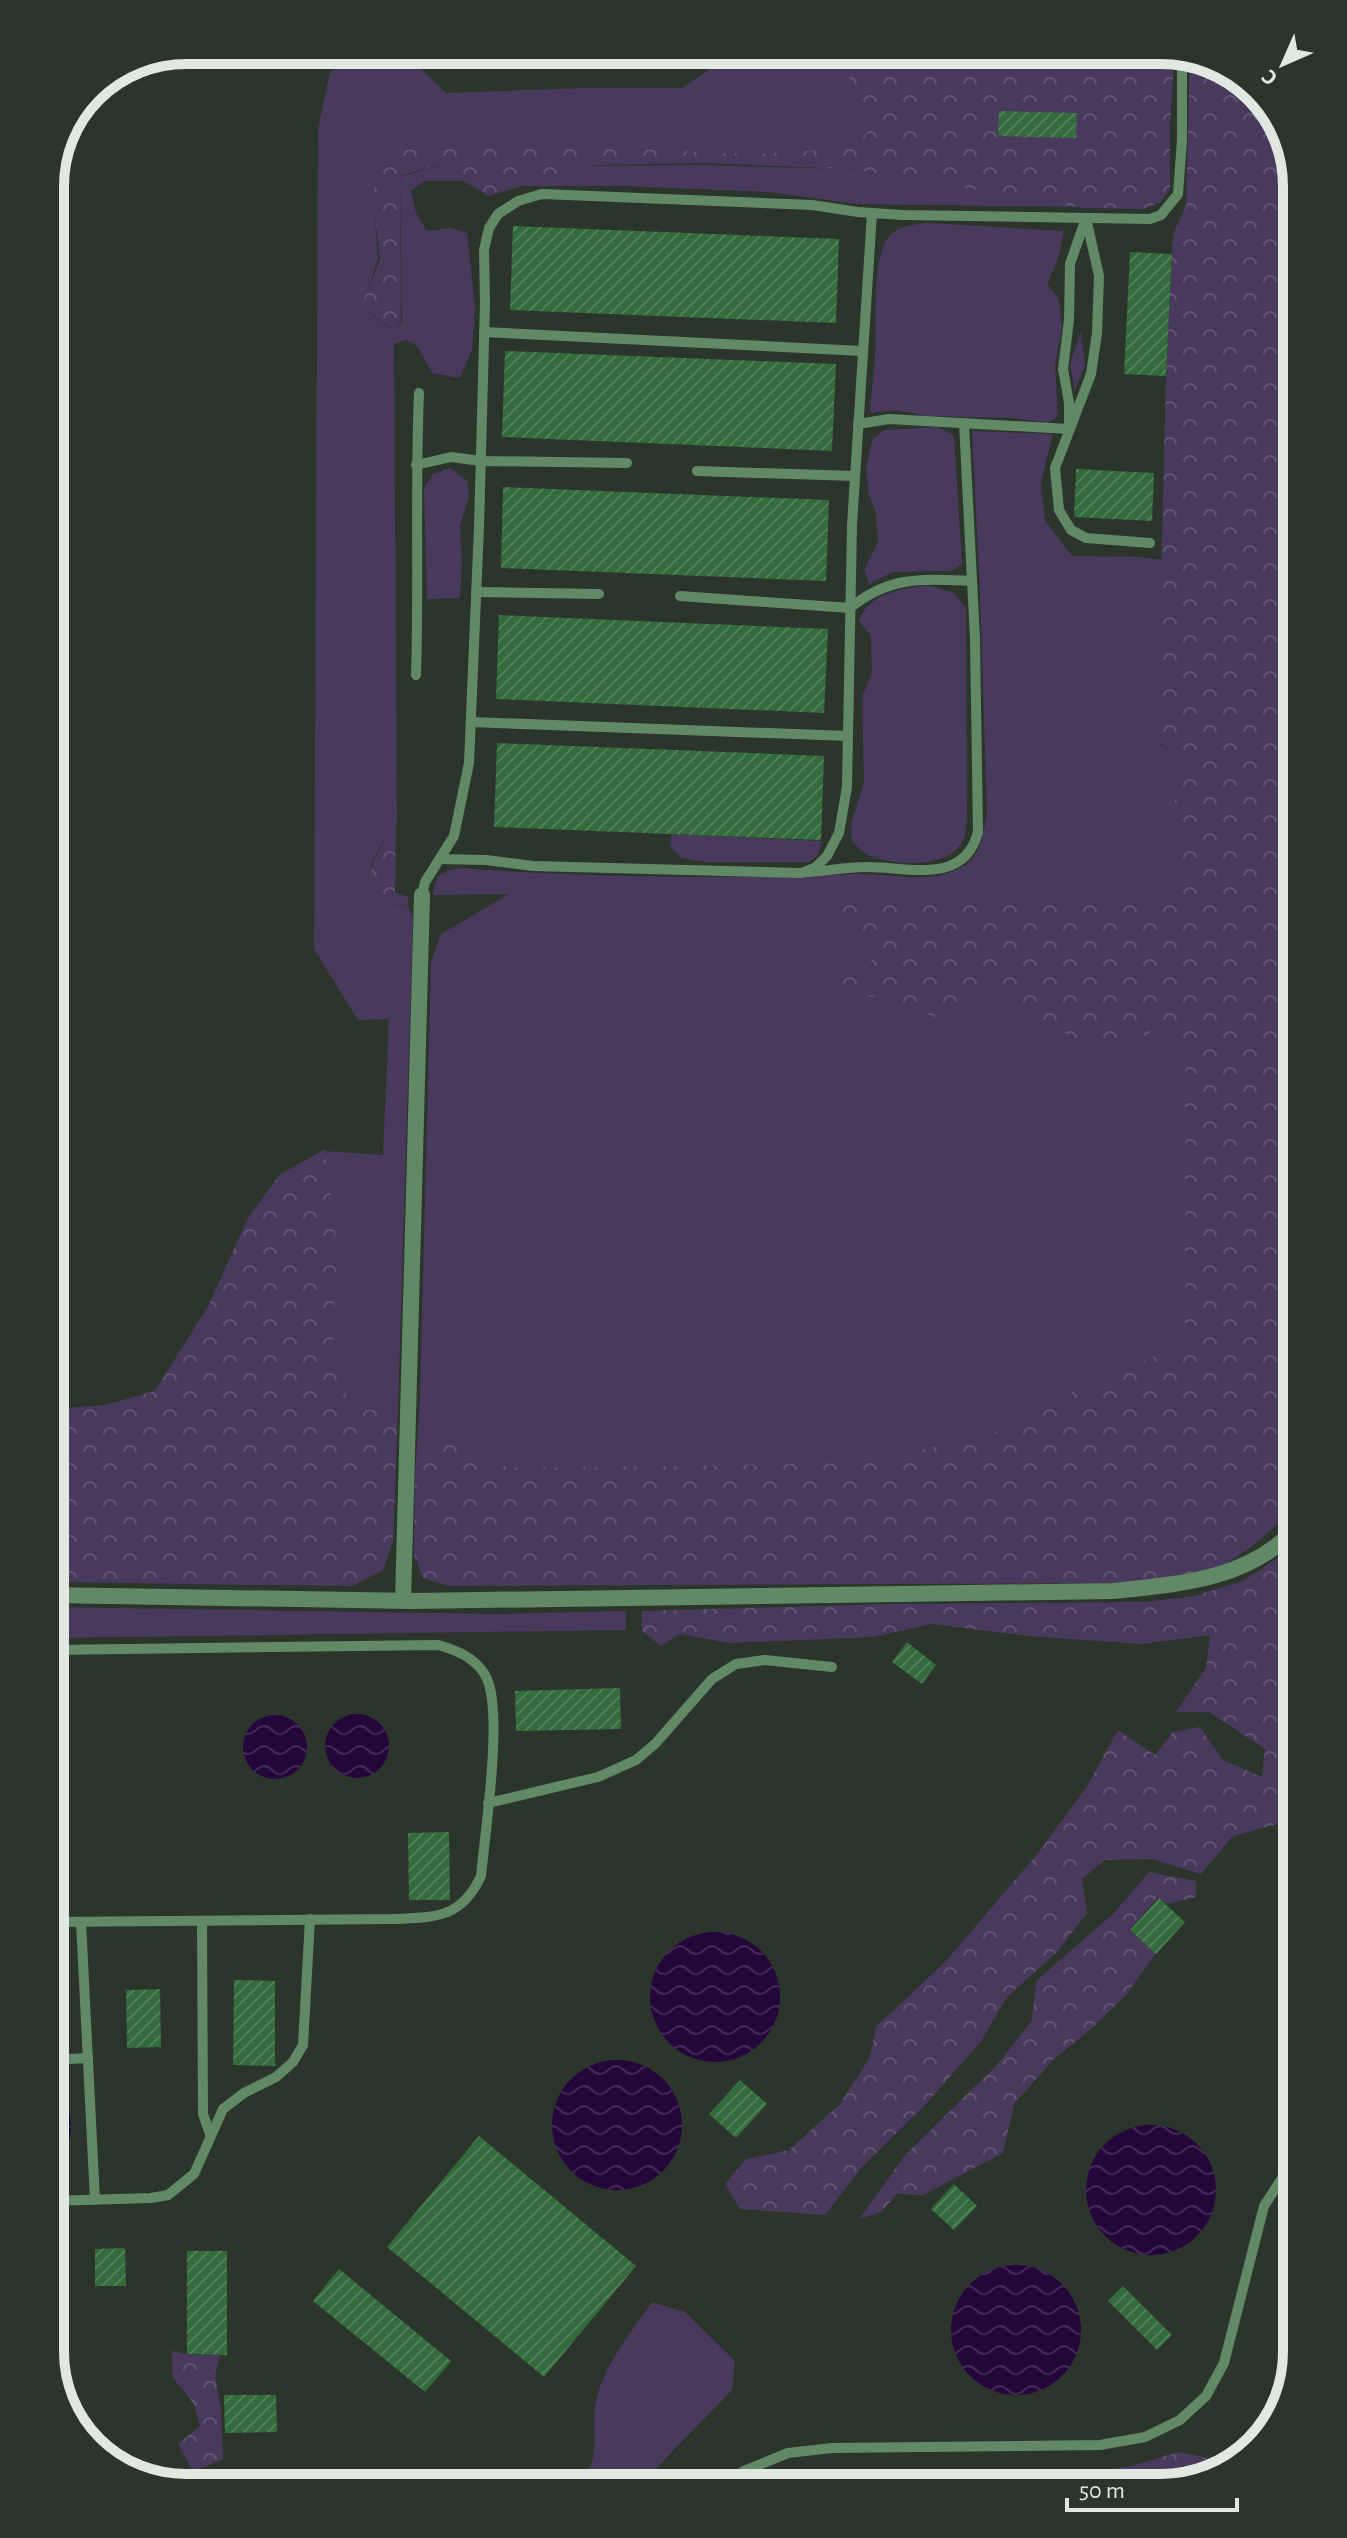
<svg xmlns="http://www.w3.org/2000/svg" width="1347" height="2538" viewBox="0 0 1347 2538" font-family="'Alegreya Sans',sans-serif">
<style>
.green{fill:#49395c}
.forest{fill:url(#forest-crowns)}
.water{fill:url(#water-waves)}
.building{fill:url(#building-hatch)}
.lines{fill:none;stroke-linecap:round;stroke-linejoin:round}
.lane{stroke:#618965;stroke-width:10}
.street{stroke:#618965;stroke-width:16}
.rim{fill:none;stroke:#e1e8e2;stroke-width:10}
</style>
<defs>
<pattern id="forest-crowns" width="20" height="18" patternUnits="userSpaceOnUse" patternTransform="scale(2)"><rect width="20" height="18" fill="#49395c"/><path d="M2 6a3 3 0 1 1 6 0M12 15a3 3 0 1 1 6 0" fill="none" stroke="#635673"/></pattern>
<pattern id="water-waves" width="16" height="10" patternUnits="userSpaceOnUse" patternTransform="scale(2)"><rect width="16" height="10" fill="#24063b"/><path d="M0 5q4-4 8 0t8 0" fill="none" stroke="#442a57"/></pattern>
<pattern id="building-hatch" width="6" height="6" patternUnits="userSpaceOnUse" patternTransform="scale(2)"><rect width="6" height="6" fill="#336b3c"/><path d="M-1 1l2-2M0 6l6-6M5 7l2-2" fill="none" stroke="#508058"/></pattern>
</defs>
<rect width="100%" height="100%" fill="#2b352c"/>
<g class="green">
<polygon points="852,53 877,124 852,150 758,154 524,145 403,150 390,158 373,193 378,259 362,308 393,330 402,324 400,177 440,165 466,181 425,181 411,191 416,213 427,231 450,228 467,233 475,308 472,350 460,378 432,373 417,346 406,340 394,344 397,819 373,859 364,898 409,907 413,918 398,1410 355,1411 330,1368 323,1151 383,1155 389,1019 358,1020 314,949 318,129 330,72 353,58 410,58 446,93 586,88 682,88 732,54"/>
<polygon points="703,165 848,169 1084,207 857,204 768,192 624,186 517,186 592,166"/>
<path d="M927,223L1064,231L1058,259L1047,284L1059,299L1062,327L1055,365L1058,416L1048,423L1012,418L927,416L895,410L870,413C871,394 874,375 875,357C877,329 871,260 888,238C898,225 912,225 927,223Z"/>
<polygon points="1081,331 1085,365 1075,390 1070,364"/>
<polygon points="938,427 954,436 962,564 952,571 893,572 869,584 864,570 878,542 876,513 869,495 866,469 872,440 884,430"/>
<path d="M972,431L1053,434L1041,482L1045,521L1072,556L1140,557L1162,560L1159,744L1196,763L1175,801L1188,830L1180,884L1152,903L931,904L795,897L1166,1024L1193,1045L1189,1348L1020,1430L867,1468L415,1473L420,1399L431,962L441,934L509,894L433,895C435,876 440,872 459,868C590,878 723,879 854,874C889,873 923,884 956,870C981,860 982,838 987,815L980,590Z"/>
<polygon points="450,468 467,481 469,496 460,526 462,562 460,598 427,599 424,488 433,474"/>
<path d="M927,585L954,593L966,608L967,817C966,825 966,836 962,842C948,869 897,865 873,857C864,854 859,848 852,842L851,824L864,783L862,697L872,672L871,636L859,621C868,593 901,589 927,585Z"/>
<polygon points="671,834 822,841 818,855 808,862 707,862 681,858 670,846"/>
<polygon points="50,1607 499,1614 626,1611 626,1630 50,1638"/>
<path d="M652,2302L685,2312L735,2361L732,2390L637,2488H596L589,2469C599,2450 592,2428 595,2407C601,2368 630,2334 652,2302Z"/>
</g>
<g class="forest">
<polygon points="1162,50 1174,63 1170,125 1170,189 1160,203 1143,209 1085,208 850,169 704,163 596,165 488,196 438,165 400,176 401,323 394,330 361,307 380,260 372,192 391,157 402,150 526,145 759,154 851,148 875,125 856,96 841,53 984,52 1010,60 1038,52 1056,51 1083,60 1106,51"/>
<path d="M1190,57L1237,73L1286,133L1297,186V1504C1279,1525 1238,1560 1213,1571C1185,1584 1133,1581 1101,1583L448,1586L423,1578L414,1555L415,1473L422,1451L448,1439L482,1443L485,1465L527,1468L868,1463L1017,1427L1084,1385L1185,1344V1051L1154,1029L1120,1055L1029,1019L992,992L962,1002L954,1023L875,997L839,992L844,973L865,976L877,945L816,906L792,897L1152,899L1176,880L1185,825L1174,800L1194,763L1157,742L1166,376L1173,235L1186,205Z"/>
<polygon points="396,819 395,893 408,897 408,906 363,899 374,860"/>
<polygon points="325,1149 337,1246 332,1370 357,1410 398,1410 393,1541 383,1570 352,1586 50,1582 50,1409 105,1405 155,1391 208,1306 247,1220 279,1175"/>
<polygon points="1297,1545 1297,1840 1277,1824 1233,1836 1201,1874 1152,1859 1105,1860 1082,1879 1087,1913 1058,1951 1007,1997 982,2040 926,2104 861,2168 825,2215 740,2209 725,2184 746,2159 789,2150 840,2104 870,2057 876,2027 945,1962 1038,1853 1086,1788 1118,1730 1155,1755 1173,1732 1200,1727 1223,1760 1262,1777 1265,1749 1209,1712 1176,1712 1206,1668 1210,1635 1141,1644 1029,1636 931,1624 873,1637 729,1643 680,1634 661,1646 642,1631 642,1611 891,1604 1146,1602 1194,1596 1243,1581"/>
<polygon points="1149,1872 1196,1881 1196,1897 1167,1904 1158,1897 1129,1930 1156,1953 1126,1995 1091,2029 1053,2060 1014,2104 1003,2153 923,2195 897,2194 881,2212 859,2219 906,2154 997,2065 1032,2020 1036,1981 1113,1914"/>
<polygon points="172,2351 189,2355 220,2355 215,2376 221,2408 223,2459 193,2472 178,2444 200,2426 194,2404 173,2378"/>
<polygon points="1179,2452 1231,2463 1214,2477 1161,2488 976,2488 996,2472 1081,2473 1131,2466"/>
</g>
<g class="water">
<circle cx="357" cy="1746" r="32"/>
<circle cx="275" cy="1747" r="32"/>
<circle cx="715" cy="1997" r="65"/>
<path d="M50,1953C71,1975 77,2010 50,2030Z"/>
<circle cx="617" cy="2125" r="65"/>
<path d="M50,2085C77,2107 79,2145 50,2167Z"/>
<circle cx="1151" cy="2190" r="65"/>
<circle cx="1016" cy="2330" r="65"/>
</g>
<g class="building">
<polygon points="999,111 1077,113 1076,138 998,136"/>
<polygon points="513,226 839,239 836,323 510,310"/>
<polygon points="1130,252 1172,254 1166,376 1124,374"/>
<polygon points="505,351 836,364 832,451 502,437"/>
<polygon points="1076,469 1154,473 1152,521 1074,517"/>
<polygon points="503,487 829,500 826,581 501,568"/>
<polygon points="499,615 828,629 824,713 496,699"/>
<polygon points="497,743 824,756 821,840 494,827"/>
<polygon points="907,1642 936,1665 922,1684 892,1662"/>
<polygon points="620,1688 621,1729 516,1731 515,1691"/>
<polygon points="449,1832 450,1900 409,1900 408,1833"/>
<polygon points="1159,1898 1185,1922 1156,1954 1130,1930"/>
<polygon points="234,1980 275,1981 275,2066 233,2065"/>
<polygon points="160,1989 161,2047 127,2048 126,1990"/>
<polygon points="740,2080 767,2104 736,2138 709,2114"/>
<polygon points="479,2136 636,2266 544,2377 387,2247"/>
<polygon points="954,2184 977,2206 954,2230 931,2209"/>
<polygon points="125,2248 126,2286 95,2286 95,2249"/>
<polygon points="187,2251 227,2251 227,2355 187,2354"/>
<polygon points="339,2269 451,2361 425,2392 313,2301"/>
<polygon points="1123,2286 1172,2335 1157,2350 1108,2301"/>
<polygon points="224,2395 276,2395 277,2432 225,2433"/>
</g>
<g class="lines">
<g class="lane">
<polyline points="484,332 862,351"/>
<polyline points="858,424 889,419 1069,429 1069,403 1063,369 1069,320 1070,264 1086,218 1099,276 1097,333 1091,374 1055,468 1059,510 1071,530 1086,538 1150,543"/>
<polyline points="416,465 451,457 481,461 627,463"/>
<polyline points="697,471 854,476"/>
<polyline points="476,592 599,594"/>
<path d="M680,596L850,608C890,575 924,579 972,581"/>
<path d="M416,675C419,581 415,487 419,393"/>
<polyline points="471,722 848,736"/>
<polyline points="440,859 486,860 533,866 802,873 816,867 827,856 839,833 847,787 852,525 872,213"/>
<path d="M808,872C827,871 846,867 865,867C905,866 964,887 978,832L975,639L964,423"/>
<polyline points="422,895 425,882 454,836 469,763 479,527 485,304 484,250 489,228 498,214 518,201 542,194 812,205 858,212 902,215 1150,219 1161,215 1178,194 1182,140 1182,54"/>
<polyline points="488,1803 598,1777 636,1760 655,1744 712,1679 736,1664 765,1660 832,1667"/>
<polyline points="202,1921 203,2114 210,2134"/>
<path d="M50,1922L393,1919C435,1917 461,1919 481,1876C485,1833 503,1715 487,1679C479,1660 457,1650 438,1645L50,1650"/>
<polyline points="81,1922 95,2200"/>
<polyline points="50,2060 88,2058"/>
<polyline points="50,2201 151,2198 168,2195 194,2174 223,2109 244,2093 276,2077 293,2062 303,2045 310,1919"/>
<path d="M174,2487C223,2486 267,2472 315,2488"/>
<polyline points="352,2488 363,2476"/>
<polyline points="717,2488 744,2471 788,2453 832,2448 1100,2445 1145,2437 1180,2420 1206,2396 1224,2363 1264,2206 1286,2172 1297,2160"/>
</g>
<g class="street">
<path d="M50,1595L413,1601L1113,1591C1180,1584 1249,1580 1297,1527"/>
<polyline points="403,1601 422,895"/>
</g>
</g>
<path d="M0 0H1347V2538H0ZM186 64H1161A122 122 0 0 1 1283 186V2352A122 122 0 0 1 1161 2474H186A122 122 0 0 1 64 2352V186A122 122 0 0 1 186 64Z" fill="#2b352c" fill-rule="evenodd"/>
<path class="rim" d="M186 64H1161A122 122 0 0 1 1283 186V2352A122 122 0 0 1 1161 2474H186A122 122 0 0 1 64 2352V186A122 122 0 0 1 186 64Z"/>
<g transform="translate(1283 64) rotate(225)" stroke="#2b352c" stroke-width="6" paint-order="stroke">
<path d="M0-6L14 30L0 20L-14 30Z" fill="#e1e8e2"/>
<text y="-12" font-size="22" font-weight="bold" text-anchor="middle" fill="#e1e8e2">С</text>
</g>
<path d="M1067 2498v12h170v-12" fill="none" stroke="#e1e8e2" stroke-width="4"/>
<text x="1079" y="2498" font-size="24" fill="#e1e8e2" stroke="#2b352c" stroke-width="6" paint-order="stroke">50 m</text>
</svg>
